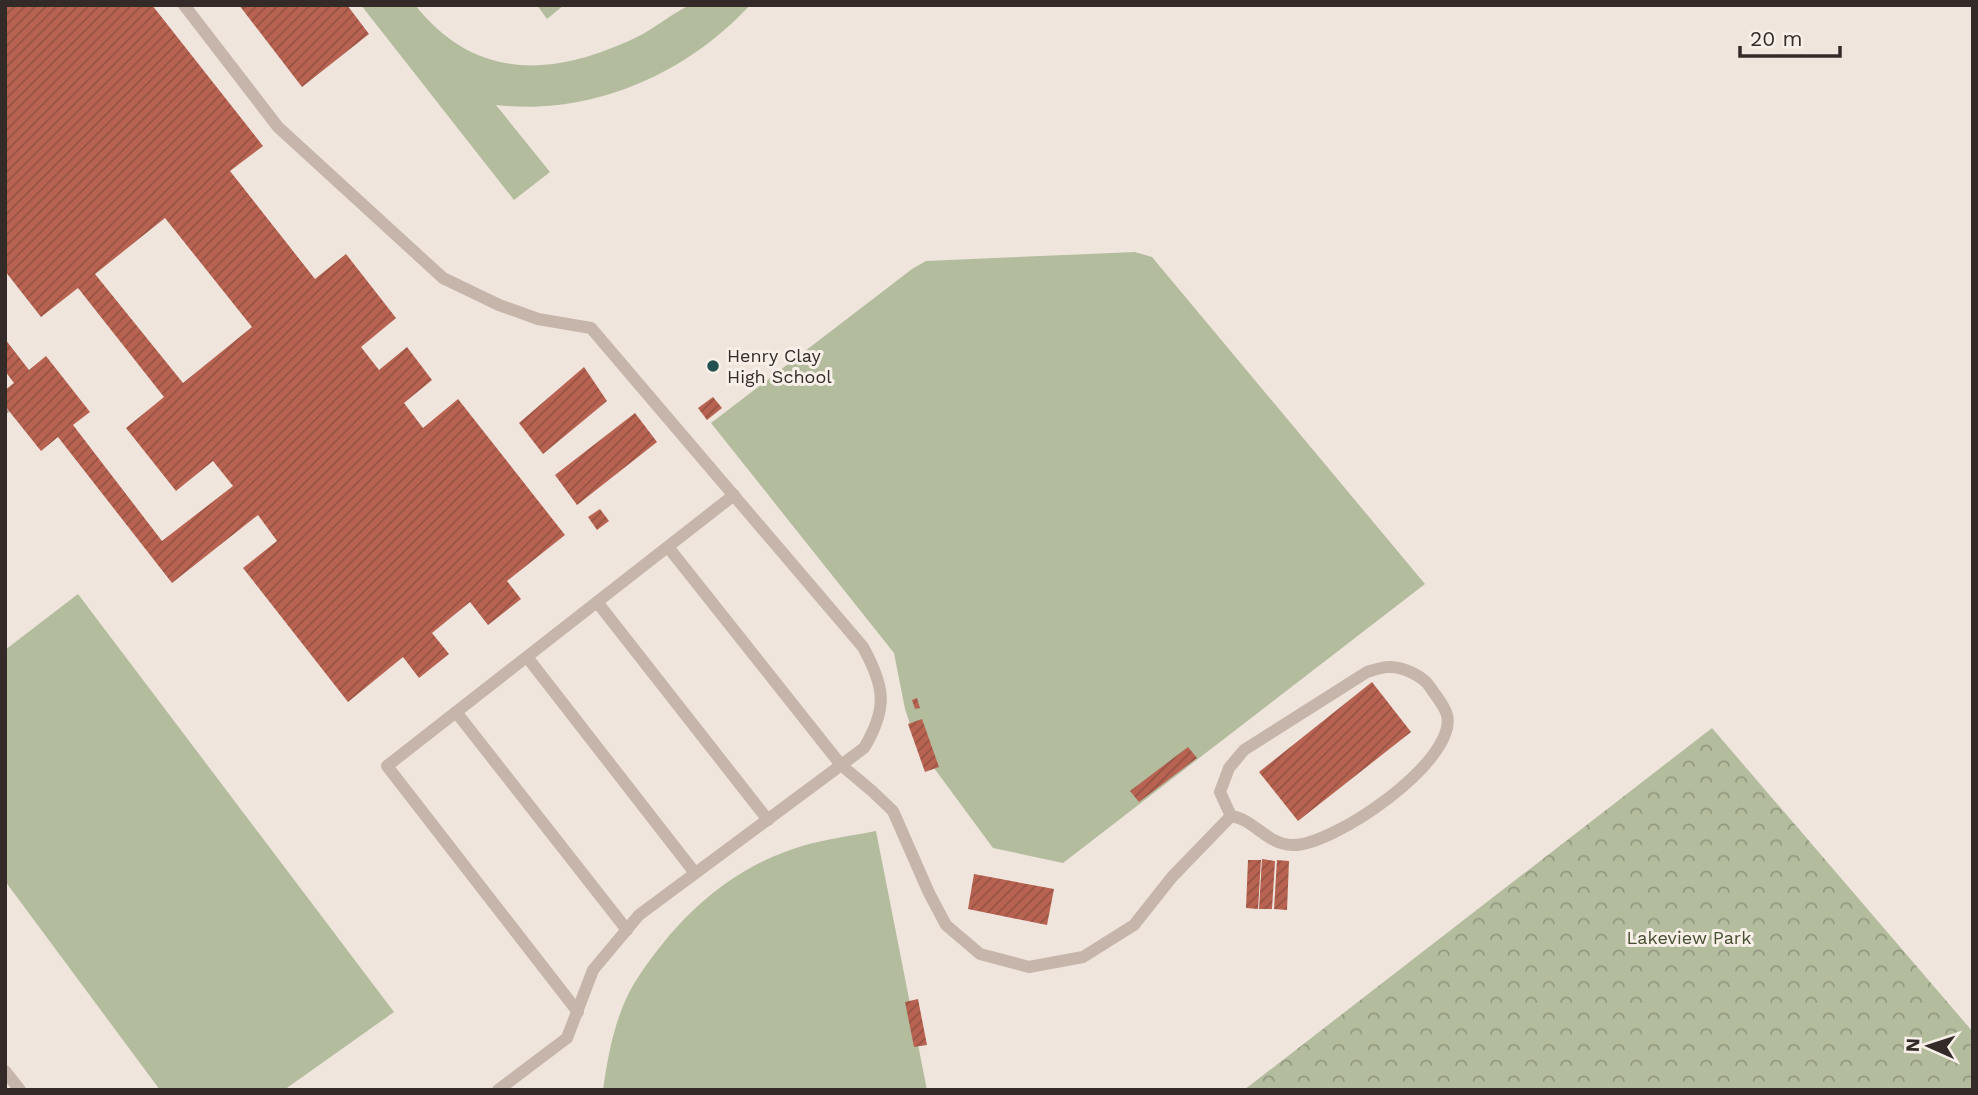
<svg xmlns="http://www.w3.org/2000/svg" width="1978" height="1095" viewBox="0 0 1978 1095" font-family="'Work Sans',sans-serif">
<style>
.forest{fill:url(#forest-crowns)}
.pitch{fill:#b4bc9e}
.building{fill:url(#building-hatch);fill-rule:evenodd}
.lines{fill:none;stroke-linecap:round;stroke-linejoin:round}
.path{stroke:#b19f94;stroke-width:4.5;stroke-dasharray:3.5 3.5;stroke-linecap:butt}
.lane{stroke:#c6b5aa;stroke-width:12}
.poi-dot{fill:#235151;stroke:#f7efe8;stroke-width:2.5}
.labels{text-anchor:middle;stroke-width:6;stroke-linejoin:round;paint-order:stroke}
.poi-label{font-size:18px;fill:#342b29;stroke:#f7efe8;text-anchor:start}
.park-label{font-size:18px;fill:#464f2f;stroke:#f7efe8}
</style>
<defs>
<pattern id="forest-crowns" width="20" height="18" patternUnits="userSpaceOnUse" patternTransform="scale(1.75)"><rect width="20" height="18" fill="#b4bc9e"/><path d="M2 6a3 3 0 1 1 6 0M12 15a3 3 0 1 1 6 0" fill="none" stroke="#939981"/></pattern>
<pattern id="building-hatch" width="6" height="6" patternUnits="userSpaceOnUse" patternTransform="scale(1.75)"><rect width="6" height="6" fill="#b86351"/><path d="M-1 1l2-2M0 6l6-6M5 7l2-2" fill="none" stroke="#965243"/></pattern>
</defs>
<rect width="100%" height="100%" fill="#efe5dd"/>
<polygon class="forest" points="1712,728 1973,1032 1973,1090 1244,1090"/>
<g class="pitch">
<path d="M361,5H415C478,84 558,76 641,35C653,29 682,7 691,5C710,2 731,5 750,5C686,75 590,116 496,105L550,172L514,200Z"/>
<polygon points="537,5 564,5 547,19"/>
<polygon points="1135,252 1152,257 1425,584 1063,863 993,848 917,745 905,709 894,653 711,423 912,269 926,261"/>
<polygon points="78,594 394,1012 284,1090 160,1090 5,881 5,650"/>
<path d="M876,831L927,1090H603C607,1062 612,1033 623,1006C631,985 646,965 660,947C697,900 743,864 802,846C826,839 851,836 876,831Z"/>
</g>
<g class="building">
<path d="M5,5H152L263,146L230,171L315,279L346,254L396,318L361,347L379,370L407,347L432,380L404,403L423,428L458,399L565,535L507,581L521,599L488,625L470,602L432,633L449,654L419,678L403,657L348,702L243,568L277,541L258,515L172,583L58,437L41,451L5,406V390L14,383L5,371V339L29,370L46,356L90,412L73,425L162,541L233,486L213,461L176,491L126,428L164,397L78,288L41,317L5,271ZM165,218L252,327L183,383L95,274Z"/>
<polygon points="239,5 347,5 369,34 302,87"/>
<polygon points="584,367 607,401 543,454 519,423"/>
<polygon points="713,397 722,408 707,420 698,408"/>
<polygon points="635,413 657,442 577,505 555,475"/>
<polygon points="600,509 609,521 597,530 588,517"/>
<polygon points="1372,682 1411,732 1298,821 1259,772"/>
<polygon points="917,698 920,708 915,709 912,700"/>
<polygon points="922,719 939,767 925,772 908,724"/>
<polygon points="1188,747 1197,758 1139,802 1130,791"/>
<polygon points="1262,859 1275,861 1272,909 1259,909"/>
<polygon points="1248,860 1261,860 1258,909 1246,908"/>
<polygon points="1277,860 1289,861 1287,910 1274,909"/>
<polygon points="974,874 1054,889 1047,925 968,909"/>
<polygon points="918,999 927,1045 914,1047 905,1002"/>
</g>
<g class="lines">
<polyline class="path" points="5,412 8,410"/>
<g class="lane">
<path d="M184,5L278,127L443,278L499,305L538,319L591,328L863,647C885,687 888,708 864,748L639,915L593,970L567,1038L498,1090"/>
<path d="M668,547L841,765L872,791L893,811L929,893L946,925L980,954L1029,967L1083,957L1134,925L1172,877L1231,816C1254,819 1266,844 1292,845C1332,847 1458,761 1447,715C1445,706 1435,695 1430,687C1423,676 1402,666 1388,667C1382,667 1374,670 1367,672L1244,750L1229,768L1220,792L1231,816"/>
<polyline points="597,602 768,820"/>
<polyline points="527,657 695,873"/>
<polyline points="456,712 627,930"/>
<polyline points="578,1012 387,766 734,495"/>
<polyline points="5,1071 20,1090"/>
</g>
</g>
<circle class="poi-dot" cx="713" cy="366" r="7"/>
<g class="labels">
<g class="poi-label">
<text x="727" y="362">Henry Clay<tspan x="727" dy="21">High School</tspan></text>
</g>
<g class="park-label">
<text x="1689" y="944">Lakeview Park</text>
</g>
</g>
<rect width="1978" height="1095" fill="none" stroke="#342b29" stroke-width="14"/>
<g transform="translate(1929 1046) rotate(273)" stroke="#f7efe8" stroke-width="5" paint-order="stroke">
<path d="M0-5L12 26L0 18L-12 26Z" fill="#342b29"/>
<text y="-10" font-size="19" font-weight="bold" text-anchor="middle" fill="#342b29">N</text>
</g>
<path d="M1740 46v10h100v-10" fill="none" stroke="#342b29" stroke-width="3.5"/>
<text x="1750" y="46" font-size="21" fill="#342b29" stroke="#f7efe8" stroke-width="5" paint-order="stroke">20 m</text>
</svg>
